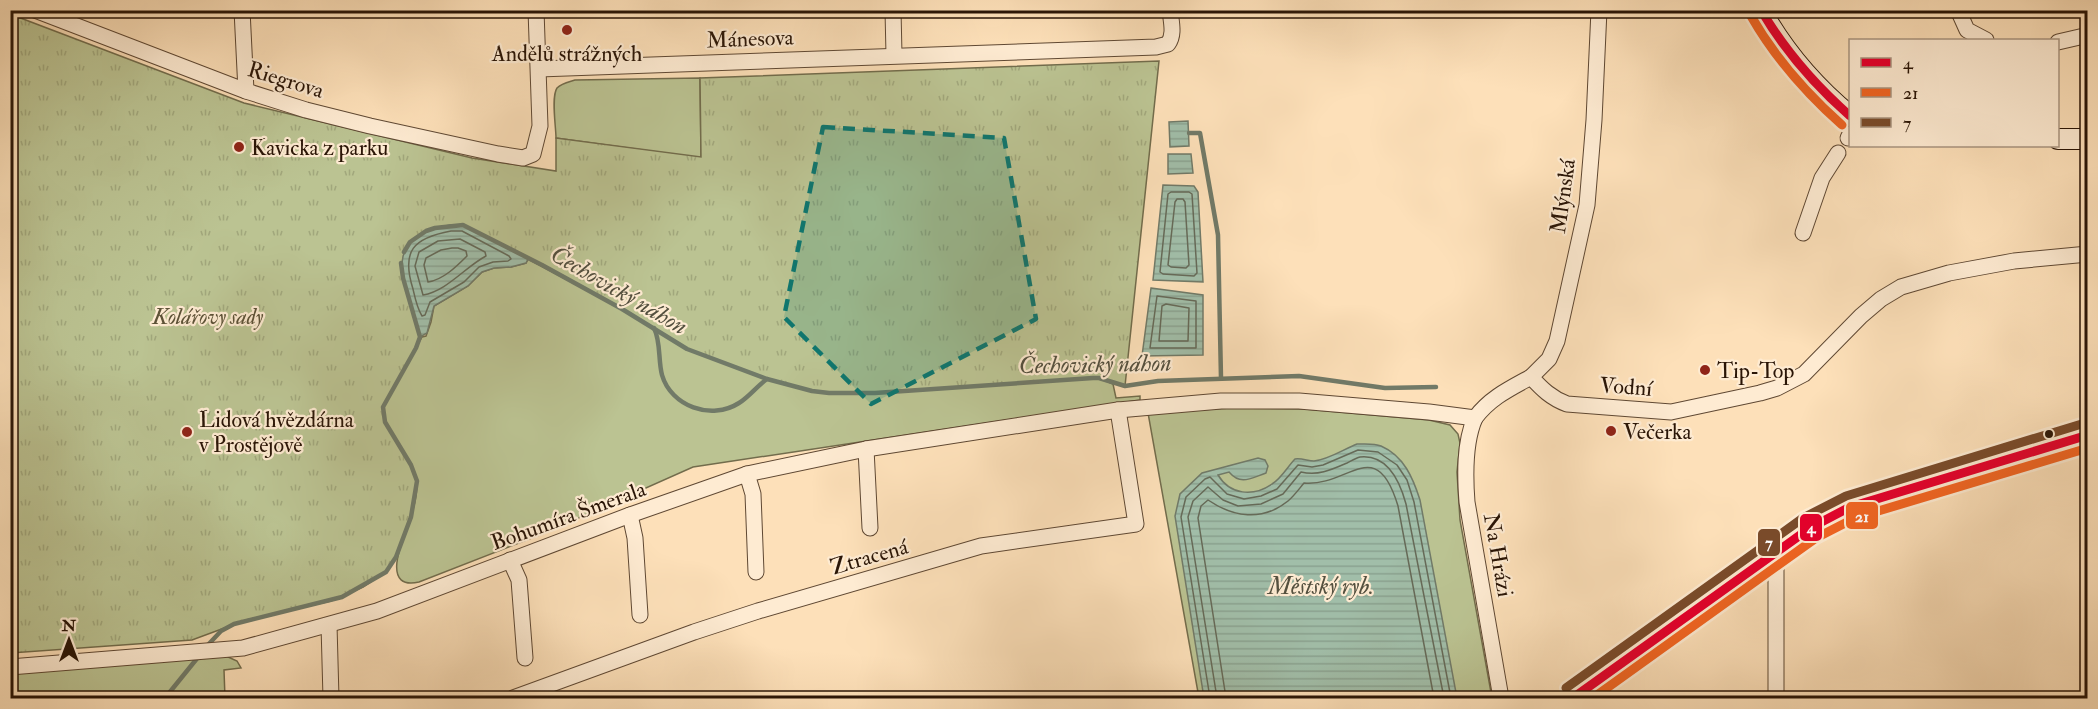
<svg xmlns="http://www.w3.org/2000/svg" width="2098" height="709" viewBox="0 0 2098 709" font-family="'IM FELL Double Pica',serif">
<style>
.green{fill:#bbc392;stroke:#726c4c;stroke-width:1.5}
.park{fill:url(#park-tufts);stroke:#726c4c;stroke-width:1.5}
.water{fill:url(#water-rules);stroke:#717a68;stroke-width:1.5}
.lines{fill:none;stroke-linecap:round;stroke-linejoin:round}
.shore{stroke:#666a58;stroke-width:1.5}
.stream{stroke:#717a68;stroke-width:4.5}
.minor-casing{stroke:#5f4833;stroke-width:17}
.tertiary-casing{stroke:#5f4833;stroke-width:20}
.secondary-casing{stroke:#2a1506;stroke-width:22}
.minor{stroke:#feebd2;stroke-width:15}
.tertiary{stroke:#feebd2;stroke-width:18}
.secondary{stroke:#feebd2;stroke-width:20}
.bus-1-casing{stroke:#feebd2;stroke-width:14}
.bus-2-casing{stroke:#feebd2;stroke-width:14}
.bus-3-casing{stroke:#feebd2;stroke-width:14}
.bus-1{stroke:#e4002b;stroke-width:9}
.bus-2{stroke:#f26522;stroke-width:9}
.bus-3{stroke:#7a4b2a;stroke-width:9}
.marked{fill:#0f766e;fill-opacity:0.2;stroke:#0f766e;stroke-width:4.5;stroke-dasharray:12 8;stroke-linejoin:round}
.poi-dot{fill:#8f2418;stroke:#feebd2;stroke-width:2}
.bus-dot{fill:#2a1506;stroke:#feebd2;stroke-width:2}
.labels{text-anchor:middle;stroke-width:4.5;stroke-linejoin:round;paint-order:stroke}
.street-label{font-size:22px;fill:#2a1506;stroke:#feebd2}
.poi-label{font-size:22px;fill:#2a1506;stroke:#feebd2;text-anchor:start}
.park-label{font-size:22px;font-style:italic;fill:#5d5237;stroke:#feebd2}
.water-label{font-size:24px;font-style:italic;fill:#54503f;stroke:#feebd2}
.line-badge{stroke:#feebd2;stroke-width:2}
.badge-label{font-size:16px;text-anchor:middle;font-weight:bold;fill:#fff}
</style>
<defs>
<pattern id="park-tufts" width="24" height="20" patternUnits="userSpaceOnUse" patternTransform="scale(1.5)"><rect width="24" height="20" fill="#bbc392"/><path d="M3 7l-1-3M5 7V3M7 7l1-3M15 17l-1-3M17 17v-4M19 17l1-3" fill="none" stroke="#a1a77c"/></pattern>
<pattern id="water-rules" width="6" height="5" patternUnits="userSpaceOnUse" patternTransform="scale(1.5)"><rect width="6" height="5" fill="#a1bea9"/><path d="M0 2.5h6" fill="none" stroke="#8ba290"/></pattern>
</defs>
<rect width="100%" height="100%" fill="#fde0b9"/>
<filter id="stains"><feTurbulence type="fractalNoise" baseFrequency=".00333" numOctaves="4"/><feColorMatrix values="0 0 0 0 .2 0 0 0 0 .09 0 0 0 0 .02 0 0 0 .5 -.17"/></filter>
<radialGradient id="worn" r=".72"><stop offset=".6" stop-color="#630" stop-opacity="0"/><stop offset="1" stop-color="#630" stop-opacity=".3"/></radialGradient>
<g class="green">
<path d="M700,78L701,158L556,138C556,127 551,97 557,88C562,83 569,82 575,80Z"/>
<path d="M528,259L641,319L687,349L767,379L812,391L875,393L1099,378L1113,384L1116,398L1140,396V400L693,467L547,532L419,582C378,591 405,535 410,519C414,508 417,495 417,483C416,477 412,472 410,466C402,451 383,425 383,409C384,397 415,350 422,337L426,336L431,322L434,306L468,286L482,272L494,268L511,267L526,263Z"/>
<polygon points="1231,408 1305,409 1429,420 1450,425 1458,434 1460,443 1457,472 1460,520 1492,698 1199,698 1148,413"/>
<polygon points="226,656 237,661 241,668 224,670 225,698 11,698 11,673"/>
</g>
<polygon class="park" points="10,14 244,103 472,158 556,171 556,138 701,157 700,78 1159,61 1125,386 1099,378 1093,378 875,393 829,393 812,391 767,379 687,349 622,309 542,265 463,225 435,228 410,242 401,266 420,337 416,348 383,408 385,422 411,465 417,481 411,517 401,546 392,564 386,572 363,587 331,601 246,620 192,640 11,653"/>
<g class="water">
<polygon points="1188,121 1189,146 1170,147 1169,122"/>
<polygon points="1168,154 1191,154 1193,173 1168,174"/>
<polygon points="1163,185 1194,186 1198,192 1203,282 1153,280"/>
<path d="M450,225H463L528,259L526,263L511,267L494,268L482,272L468,286L434,306L427,333L420,337C407,286 375,238 450,225Z"/>
<polygon points="1151,288 1203,295 1203,355 1142,356"/>
<path d="M1357,444C1364,444 1374,443 1381,446C1404,456 1413,478 1420,500L1457,698H1204L1175,516L1180,494L1202,473L1258,458L1265,460L1268,466L1266,473C1251,478 1241,486 1229,472L1218,475C1230,495 1253,497 1272,484C1281,479 1288,466 1295,459C1302,458 1308,461 1314,461C1328,460 1344,449 1357,444Z"/>
</g>
<g class="lines">
<g class="shore">
<polygon points="1171,192 1189,192 1192,194 1197,273 1194,276 1163,274 1160,272 1168,194"/>
<polygon points="1177,199 1183,199 1185,202 1189,265 1186,268 1171,267 1168,265 1175,202"/>
<path d="M451,231H462L509,256L511,259L508,261L493,262L479,267L464,282L430,302L425,315L422,316C417,308 415,298 413,289C401,251 413,238 451,231Z"/>
<path d="M460,239L485,252L486,256C465,267 447,291 423,295L415,266L419,252L438,241Z"/>
<path d="M452,248H458L466,251L467,256C457,266 443,280 428,282L424,265L426,258L441,250Z"/>
<polygon points="1157,296 1196,301 1196,348 1150,348"/>
<polygon points="1166,304 1189,308 1188,341 1159,341 1162,306"/>
<polyline points="1210,698 1181,517 1186,497 1205,479 1210,477 1227,494 1244,499 1261,496 1277,489 1298,465 1312,467 1323,465 1358,450 1378,452 1397,465 1407,480 1414,502 1451,698"/>
<path d="M1217,698L1188,517L1193,501L1208,487L1223,500L1238,506L1261,504L1283,494L1301,472C1318,476 1331,470 1347,463C1351,461 1356,458 1360,457C1388,454 1400,482 1406,504L1444,698"/>
<path d="M1226,698L1198,518L1201,506L1208,500C1233,517 1262,522 1288,501C1294,496 1299,489 1304,483C1349,487 1376,433 1398,506L1434,698"/>
</g>
<g class="stream">
<polyline points="1189,133 1200,133 1218,235 1221,378"/>
<polyline points="404,252 410,242 426,231 435,228 463,225 542,265 622,309 687,349 767,379 812,391 829,393 875,393 1093,378 1099,378 1125,386 1158,381 1299,376 1385,388 1436,387"/>
<path d="M654,328C661,342 658,360 662,375C671,406 711,421 739,403C749,397 757,386 767,379"/>
<polyline points="206,647 221,631 234,624 342,597 379,576 386,572 396,557 411,517 417,481 411,465 385,422 383,407 416,348 420,337 403,278 401,263"/>
<polyline points="165,698 199,656"/>
</g>
<defs>
<g id="minor">
<polyline points="35,10 246,91 306,110 370,126 498,154 523,158 533,154 540,126 536,10"/>
<polyline points="242,10 246,91"/>
<polyline points="893,10 894,55"/>
<polyline points="1958,10 1967,30 1986,40"/>
<polyline points="2058,42 2084,36 2088,32"/>
<path d="M539,69L1156,47L1168,44C1175,34 1171,22 1170,10"/>
<polyline points="1848,138 1850,134"/>
<polyline points="1803,233 1822,178 1838,153"/>
<polyline points="1531,377 1549,359 1557,341 1587,205 1594,120 1599,10"/>
<path d="M1475,418C1464,443 1465,476 1467,502L1501,698"/>
<polyline points="866,449 870,528"/>
<polyline points="747,474 753,494 756,572"/>
<polyline points="630,515 635,538 640,615"/>
<polyline points="510,560 519,580 525,658"/>
<polyline points="329,625 331,698"/>
<path d="M10,667L243,648L377,611L630,515L747,474L866,449L1118,410L1221,401H1299L1429,412L1475,418C1490,398 1509,389 1531,377C1542,389 1551,398 1567,404L1671,412L1760,393L1777,388L1804,374L1861,316L1881,299L1901,287L1949,273L2014,261L2088,254"/>
<polyline points="513,698 694,632 758,611 981,546 1136,524 1118,410"/>
<polyline points="1776,698 1776,552"/>
</g>
<polyline id="tertiary" points="1573,698 1810,528 1850,507 1912,487 2088,435"/>
<g id="secondary">
<path d="M1761,10C1783,50 1815,87 1850,116"/>
<polyline points="2058,139 2088,139"/>
</g>
</defs>
<use href="#minor" class="minor-casing"/>
<use href="#tertiary" class="tertiary-casing"/>
<use href="#secondary" class="secondary-casing"/>
<use href="#minor" class="minor"/>
<use href="#tertiary" class="tertiary"/>
<use href="#secondary" class="secondary"/>
<defs>
<g id="bus-1">
<path d="M1761,10C1785,51 1815,85 1850,116"/>
<polyline points="1573,698 1810,528 1850,507 2088,435"/>
</g>
<g id="bus-2">
<path d="M1751,16C1775,58 1806,93 1842,125"/>
<polyline points="1593,698 1816,538 1855,518 2088,448"/>
</g>
<polyline id="bus-3" points="1566,688 1803,518 1846,496 2085,423"/>
</defs>
<use href="#bus-1" class="bus-1-casing"/>
<use href="#bus-2" class="bus-2-casing"/>
<use href="#bus-3" class="bus-3-casing"/>
<use href="#bus-1" class="bus-1"/>
<use href="#bus-2" class="bus-2"/>
<use href="#bus-3" class="bus-3"/>
</g>
<path class="marked" d="M823,127L1004,138L1036,319L871,404L784,317Z"/>
<g class="poi-dot">
<circle cx="567" cy="30" r="6"/>
<circle cx="239" cy="147" r="6"/>
<circle cx="1705" cy="370" r="6"/>
<circle cx="1611" cy="431" r="6"/>
<circle cx="187" cy="432" r="6"/>
</g>
<circle class="bus-dot" cx="2049" cy="434" r="5"/>
<g class="labels">
<g class="street-label">
<text transform="translate(750 38) rotate(-2)" y="8">Mánesova</text>
<text transform="translate(286 79) rotate(17)" y="8">Riegrova</text>
<text transform="translate(1562 196) rotate(-82)" y="8">Mlýnská</text>
<text transform="translate(1626 386) rotate(4)" y="8">Vodní</text>
<text transform="translate(568 515) rotate(-20)" y="8">Bohumíra Šmerala</text>
<text transform="translate(1499 555) rotate(80)" y="8">Na Hrázi</text>
<text transform="translate(869 556) rotate(-16)" y="8">Ztracená</text>
</g>
<g class="poi-label">
<text x="567" y="61" text-anchor="middle">Andělů strážných</text>
<text x="251" y="155">Kavicka z parku</text>
<text x="1717" y="378">Tip-Top</text>
<text x="199" y="427">Lidová hvězdárna<tspan x="199" dy="25">v Prostějově</tspan></text>
<text x="1623" y="439">Večerka</text>
</g>
<g class="park-label">
<text x="208" y="324">Kolářovy sady</text>
</g>
<g class="water-label">
<text transform="translate(619 290) rotate(30)" y="8">Čechovický náhon</text>
<text transform="translate(1095 364) rotate(-1)" y="8">Čechovický náhon</text>
<text x="1321" y="594">Městský ryb.</text>
</g>
</g>
<g class="line-badge">
<rect x="1845" y="501" width="34" height="29" rx="6" fill="#f26522"/>
<rect x="1799" y="513" width="24" height="29" rx="6" fill="#e4002b"/>
<rect x="1757" y="528" width="24" height="29" rx="6" fill="#7a4b2a"/>
</g>
<g class="badge-label">
<text x="1862" y="522">21</text>
<text x="1811" y="533">4</text>
<text x="1769" y="548">7</text>
</g>
<rect width="2098" height="709" fill="none" stroke="#fde0b9" stroke-width="36"/>
<rect x="12" y="12" width="2074" height="685" fill="none" stroke="#2a1506" stroke-width="3"/>
<rect x="18" y="18" width="2062" height="673" fill="none" stroke="#2a1506" stroke-width="1.5"/>
<rect x="1849" y="39" width="210" height="108" fill="#feebd2" stroke="#a99580" stroke-width="1.5"/>
<rect x="1861" y="58" width="30" height="9" fill="#e4002b" stroke="#a99580" stroke-width="1.5"/>
<text x="1903" y="69" font-size="18" fill="#2a1506">4</text>
<rect x="1861" y="88" width="30" height="9" fill="#f26522" stroke="#a99580" stroke-width="1.5"/>
<text x="1903" y="99" font-size="18" fill="#2a1506">21</text>
<rect x="1861" y="118" width="30" height="9" fill="#7a4b2a" stroke="#a99580" stroke-width="1.5"/>
<text x="1903" y="129" font-size="18" fill="#2a1506">7</text>
<g transform="translate(69 640)" stroke="#feebd2" stroke-width="4.5" paint-order="stroke">
<path d="M0-4.5L10 22L0 15L-10 22Z" fill="#2a1506"/>
<text y="-9" font-size="16" font-weight="bold" text-anchor="middle" fill="#2a1506">N</text>
</g>
<rect width="100%" height="100%" filter="url(#stains)"/>
<rect width="100%" height="100%" fill="url(#worn)"/>
</svg>
